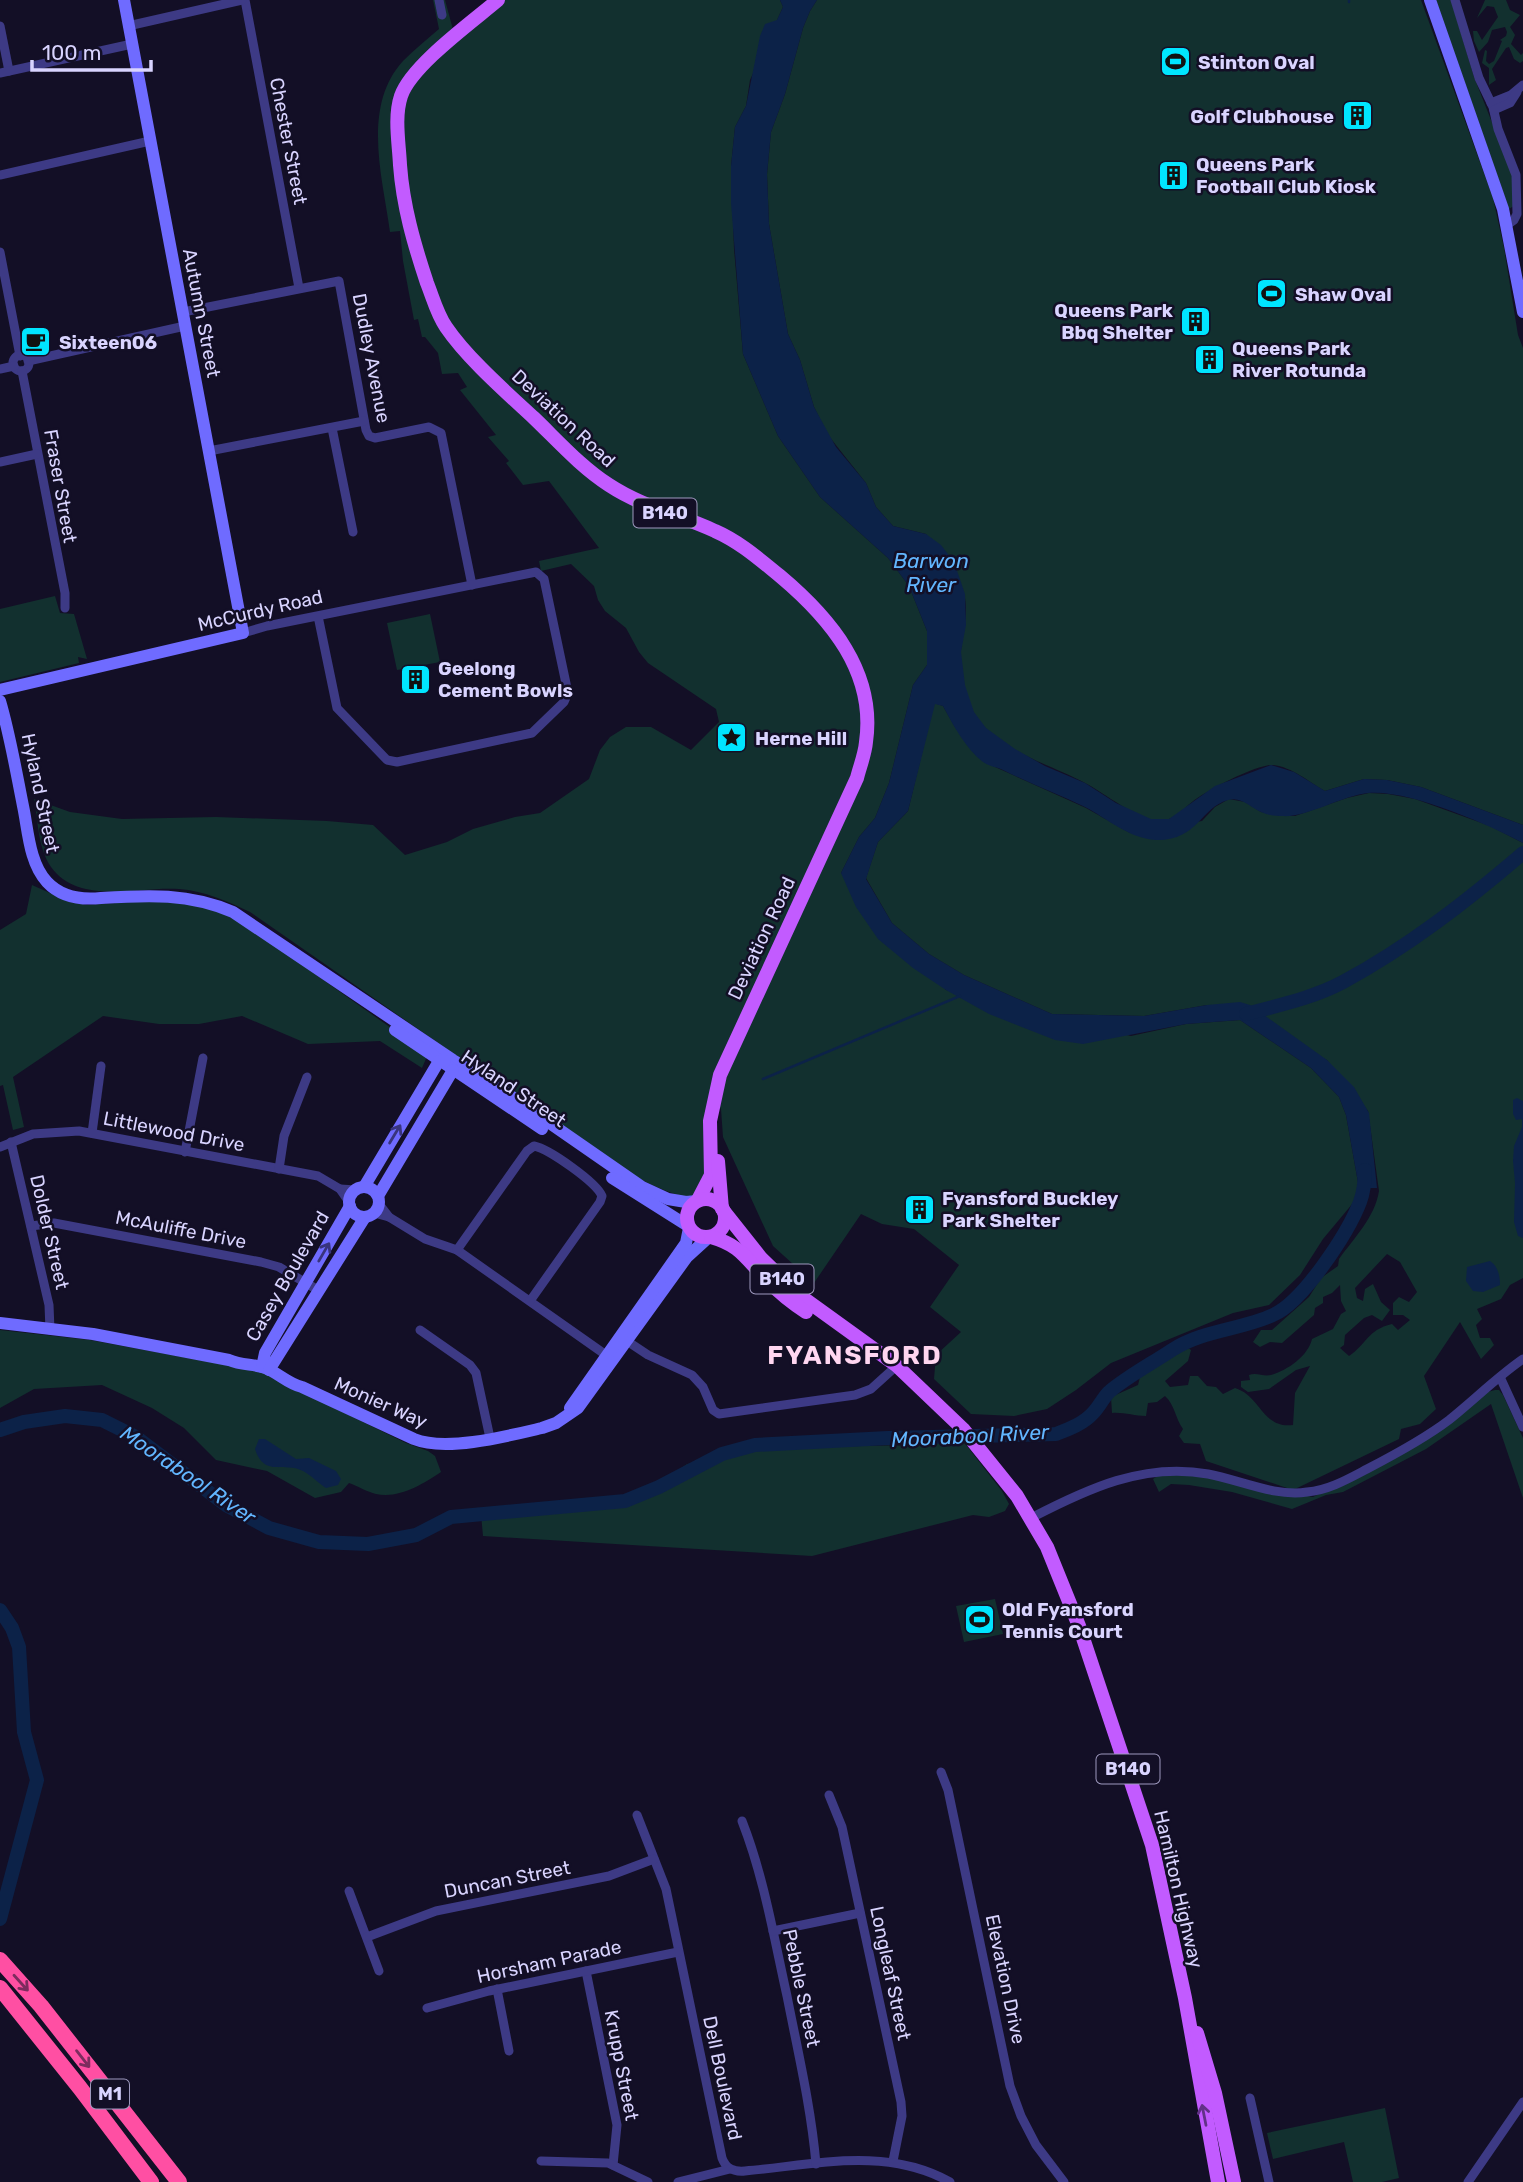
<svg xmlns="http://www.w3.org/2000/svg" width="1523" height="2182" viewBox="0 0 1523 2182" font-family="Rubik,sans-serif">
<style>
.green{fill:#12302f;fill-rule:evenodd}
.water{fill:#0c2248}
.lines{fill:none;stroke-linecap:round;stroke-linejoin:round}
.stream{stroke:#0c2248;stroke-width:2.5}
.river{stroke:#0c2248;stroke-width:14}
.street{stroke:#3d3a85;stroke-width:9}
.secondary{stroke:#6f6bff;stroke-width:12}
.primary{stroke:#c25bff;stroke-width:14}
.highway{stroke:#ff4fa3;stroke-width:16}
.oneway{stroke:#38347d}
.oneway2{stroke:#7d2c5e}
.oneway3{stroke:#623188}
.labels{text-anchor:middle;stroke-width:5;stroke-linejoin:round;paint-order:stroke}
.shield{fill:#130f26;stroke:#9e99be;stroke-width:2}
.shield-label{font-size:18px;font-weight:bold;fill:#d9d4ff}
.poi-label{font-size:19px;font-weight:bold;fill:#d9d4ff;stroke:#130f26;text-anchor:start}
.street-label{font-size:19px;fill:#d9d4ff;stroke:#130f26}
.water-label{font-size:21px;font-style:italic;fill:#62b6ff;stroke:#130f26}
.district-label{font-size:26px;font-weight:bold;letter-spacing:2px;fill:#ffd6f0;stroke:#130f26}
</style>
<rect width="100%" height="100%" fill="#130f26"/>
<g class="green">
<path d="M433,0H445L455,37L498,0H780L783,7L750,80L746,106L735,127L731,166L734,249L743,354L778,436L820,497L888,558L909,586L927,631V665L913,685L889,783L875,818L859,837L841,873L946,990L1131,1036L1186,1024L1240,1020L1311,1068L1339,1097L1346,1115L1359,1188L1353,1203L1323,1239L1300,1275L1269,1305L1233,1313L1111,1363L1076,1390L1047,1409L1014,1416L971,1414L934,1379L936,1355L961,1332L930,1307L959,1265L914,1229L882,1224L861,1214L814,1283L773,1246L723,1137L721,1109L715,1101L711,1167L698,1200C638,1189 586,1144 536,1110C440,1045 345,978 250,912C227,901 205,891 179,889C138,886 79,906 51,867C38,848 38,821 34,799L70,812L122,819L216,817L327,821L373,825L405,855L447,842L473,829L515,817L540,813L589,779L600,750L610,737L626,727H651L691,750L719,722L716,709L648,663L639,652L626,628L605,611L598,600L594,586L571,564L541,571L539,561L599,548L549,481L523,485L506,463L509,461L488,437L496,435L460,390L467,387L458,373L442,374L438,353L425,337H422L418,319L414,320L403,261L400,231L390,232C383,179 361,107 403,61C414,50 427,39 439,29Z"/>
<path d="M817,0H1421L1493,198L1504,248L1518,335L1523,348V825L1421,787L1387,780L1364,779L1325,791C1309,782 1292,767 1273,765C1256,764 1206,791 1192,802C1182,810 1174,820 1160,821C1138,821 1105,793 1085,783C1050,764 995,750 974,713C965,696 960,669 961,650C963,632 968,616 965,598C963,584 935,548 926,534L893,526L876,507L866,483L828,435L814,407L800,360L788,334L769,224L767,174L771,132L785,94L803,28L810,11Z"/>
<polygon points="1436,0 1451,0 1474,77 1514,178 1515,205 1509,209"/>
<polygon points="1485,0 1506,0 1510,10 1520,15 1510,27 1515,35 1511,44 1521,55 1523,53 1523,61 1520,63 1514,59 1509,47 1506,48 1492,69 1496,80 1489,85 1489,68 1482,63 1485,50 1487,51 1486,61 1489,64 1494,61 1502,41 1500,40 1506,36 1507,32 1505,27 1492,30 1488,42 1479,52 1474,41 1473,31 1477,31 1482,40 1498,17 1494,7 1487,6 1477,18"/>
<polygon points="55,596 60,613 74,614 87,659 78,657 79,663 0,682 0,609"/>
<polygon points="430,614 440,662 397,670 387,623"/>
<path d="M934,703L943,706L955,727L984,762L1086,808L1130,833L1202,821L1215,807L1229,799L1245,802L1261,812L1283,816H1295L1347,798L1369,793L1388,794L1415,799L1490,826L1523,843V1278L1510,1285L1501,1299L1477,1309L1482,1319L1476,1325L1480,1338H1490L1494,1345L1481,1359L1460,1322L1424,1376L1436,1409L1420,1424L1401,1429L1399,1439L1293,1490L1206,1461L1200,1444L1184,1443L1179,1436L1183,1429C1175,1418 1175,1405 1165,1396L1157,1402L1148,1403L1146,1416C1134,1416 1124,1412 1112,1413L1111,1397L1138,1385L1141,1373L1185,1346L1191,1350L1188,1361L1165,1381L1170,1387L1188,1385L1190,1376H1198L1207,1386L1216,1387L1223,1394L1235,1388C1261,1396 1262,1429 1293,1425L1295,1393L1310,1366L1296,1370L1269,1389L1248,1392L1241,1387V1381L1250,1380L1249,1375C1257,1372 1263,1377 1271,1375C1288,1370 1308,1356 1312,1339L1333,1329L1341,1314L1346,1311L1341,1301L1340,1285L1332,1293L1323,1297V1303L1315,1308L1314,1315L1282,1343L1270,1342L1260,1347L1253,1342L1261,1330H1272L1309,1297L1321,1278L1338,1266L1339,1259C1354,1238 1375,1217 1379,1191L1368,1111L1327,1060L1207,1005L1144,1016L1052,1014L964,975L929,954L892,923L866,878L878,842L908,811ZM1387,1254L1400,1262L1417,1292L1409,1302L1399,1297L1393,1303V1315H1403L1410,1320L1398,1330L1392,1324C1367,1330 1367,1344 1349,1356L1340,1348L1344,1345L1345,1335L1364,1318L1372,1315L1382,1321L1390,1310L1381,1302L1373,1284L1365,1289L1363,1301L1357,1298L1355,1288Z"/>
<polygon points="32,885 70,902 87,905 176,899 234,917 428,1054 422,1068 380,1041 308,1044 242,1016 199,1024 159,1024 103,1016 13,1077 24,1127 13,1130 3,1085 0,1086 0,930 26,914"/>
<path d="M0,1330L90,1340L269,1373L281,1382L406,1443L428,1451L435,1456L441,1472C423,1484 399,1499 376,1494C367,1492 358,1486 349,1483L341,1492L315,1498L267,1471L216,1460L184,1428L152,1408L102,1385L34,1389L0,1408Z"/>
<polygon points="1495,1390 1499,1390 1503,1395 1523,1438 1523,1498 1491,1404 1426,1449 1343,1492 1326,1495 1292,1509 1232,1492 1189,1485 1171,1484 1159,1492 1153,1479 1159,1475 1198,1475 1313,1497 1426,1437 1484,1393"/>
<polygon points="963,1441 1002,1491 1009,1504 1005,1511 989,1517 973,1515 812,1556 483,1536 481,1514 625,1501 645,1494 687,1464 766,1448 909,1445"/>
<polygon points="995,1599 1003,1634 964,1642 956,1606"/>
<polygon points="1385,2108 1399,2178 1382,2182 1353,2182 1344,2142 1273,2159 1267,2133"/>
</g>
<g class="water">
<path d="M780,0H817L810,11L803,28L785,94L771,132L767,174L769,224L788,334L800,360L814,407L836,447L866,483L876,507L893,526L926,534L941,545L954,562L965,594L966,625L961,652L965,685L974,712L986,728L1015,749L1045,766L1085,783L1116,803L1151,819H1169L1215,786L1271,765L1294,772L1325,791L1364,779L1387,780L1421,787L1523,825V843C1488,824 1408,789 1368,793C1341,796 1306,818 1282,816C1275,816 1267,815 1261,812C1250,807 1241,796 1228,800C1200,808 1198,841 1156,840C1128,838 1108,819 1085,807C1058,794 1029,783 1003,770C997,767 988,766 983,762C966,749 953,725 943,706L935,704L908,811L878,842L866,879L892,923L929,954L964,975L1052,1014L1144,1016L1207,1005L1240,1002L1250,1005L1327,1060L1354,1087L1369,1113L1377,1188H1359L1346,1115L1339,1097L1311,1068L1240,1020L1186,1024L1083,1044L1055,1040L989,1014L946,990L913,968L878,939L856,907L841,873L859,837L875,818L889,783L913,685L927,665V631L909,586L888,558L820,497L778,436L743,354L731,203V166L735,127L746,106L760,36L765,24L777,20L783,7Z"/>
<polygon points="1517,1098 1523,1101 1523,1238 1518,1236 1514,1222 1515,1183 1513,1161 1514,1146 1522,1127 1522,1119 1516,1120 1513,1114 1513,1100"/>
<path d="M1490,1261C1498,1266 1500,1276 1500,1285L1483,1292L1473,1291L1466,1281L1467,1267Z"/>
<path d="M259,1439H265L296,1459L309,1458L336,1471L341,1479L338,1485L326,1488C318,1483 311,1475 303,1471C284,1461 264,1478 255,1449Z"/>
</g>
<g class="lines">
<g class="stream">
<polyline points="1349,0 1349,2"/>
<polyline points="763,1079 960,996"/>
</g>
<g class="river">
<path d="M1246,1014C1279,1005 1313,998 1343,982C1408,947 1467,901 1523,853"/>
<path d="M0,1430L24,1422L65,1416L102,1420L136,1437L226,1505L269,1528L319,1542L368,1544L416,1535L451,1517L625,1501L659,1487L722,1454L755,1445L888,1438L1056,1434C1069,1429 1083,1424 1093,1413C1099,1407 1103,1398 1109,1392C1128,1376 1151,1364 1172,1350C1203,1330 1240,1330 1273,1315C1303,1302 1348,1233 1360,1202C1364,1191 1365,1182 1365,1170"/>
<polyline points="0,1610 12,1628 19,1647 24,1732 37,1780 0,1919"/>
</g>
<g class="street">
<polyline points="245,0 299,288"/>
<polyline points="439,0 442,15"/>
<polyline points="1455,0 1479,78 1493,107 1498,129 1516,175 1517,214 1514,220 1507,225"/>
<polyline points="0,26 9,71"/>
<polyline points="128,26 242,0"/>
<polyline points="0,73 132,44"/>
<polyline points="1491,103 1511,95 1523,85"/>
<polyline points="1494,110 1510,103 1517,92"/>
<polyline points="0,175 150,141"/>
<polyline points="0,252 20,356"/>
<polyline points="183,312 339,281 366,430 369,436 375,438 429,427 441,433 472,585"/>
<circle cx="21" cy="363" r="8"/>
<polyline points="28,361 185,326"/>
<polyline points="0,369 14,366"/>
<polyline points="22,371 65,593 65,608"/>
<polyline points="332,428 353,532"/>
<polyline points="209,451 364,421"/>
<polyline points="0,462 37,454"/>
<polyline points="243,633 267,626 536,572 544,579 568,693 564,702 532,733 397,762 387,760 337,708 318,616"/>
<polyline points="92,1133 101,1066"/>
<polyline points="11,1142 49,1305 50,1330"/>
<polyline points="0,1147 33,1134 79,1131 318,1176 340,1189 349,1202"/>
<polyline points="185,1152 203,1058"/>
<polyline points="279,1169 284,1136 307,1077"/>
<polyline points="340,1189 356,1190"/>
<polyline points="379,1204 389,1217"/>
<polyline points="374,1213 389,1217 425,1239 457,1250 606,1355"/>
<polyline points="31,1226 54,1223 261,1262 279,1267 318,1290"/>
<path d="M457,1250L527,1151L534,1146C549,1149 596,1182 602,1196L600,1202L530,1301"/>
<polyline points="420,1330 470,1365 476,1373 490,1438"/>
<polyline points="627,1341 648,1355 692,1375 703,1387 713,1410 719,1414 855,1395 871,1389 892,1370"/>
<polyline points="1500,1377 1523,1427"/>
<path d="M1031,1518C1087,1489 1144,1462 1208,1474C1240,1480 1275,1497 1307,1492C1329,1490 1348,1479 1367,1469C1394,1455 1424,1439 1449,1420C1474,1400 1497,1377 1523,1359"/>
<polyline points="941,1772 948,1790 1010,2086 1021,2116 1036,2145 1064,2182"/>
<polyline points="829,1795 842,1827 901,2102 902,2116 893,2161"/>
<path d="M637,1815L666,1889L722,2158C726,2169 734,2172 745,2171C814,2165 886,2146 950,2182"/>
<path d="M742,1821C764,1877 774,1938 787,1996C798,2052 811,2107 816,2164"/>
<polyline points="349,1891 379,1971"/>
<polyline points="773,1931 860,1913"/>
<polyline points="367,1937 436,1911 609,1876 654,1859"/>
<polyline points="586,1971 617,2125 613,2165"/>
<polyline points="497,1989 509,2051"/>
<polyline points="427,2008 489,1991 678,1952"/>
<polyline points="1250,2098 1269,2182"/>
<polyline points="541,2161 608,2163 648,2182"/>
<polyline points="678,2182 730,2169"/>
<polyline points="1468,2182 1523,2102"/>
</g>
<g class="secondary">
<polyline points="1430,0 1503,209 1523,312"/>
<polyline points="0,690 243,633 124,0"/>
<path d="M0,701C10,735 16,771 23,806C28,829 29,863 47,882C61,897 82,900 101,898C148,895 189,893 233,912L453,1060L502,1090L642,1187L668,1199L686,1202L697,1201"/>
<polyline points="395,1030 542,1129"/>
<polyline points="612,1178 688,1226"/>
<polyline points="364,1187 439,1061 445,1061"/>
<circle cx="364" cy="1202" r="15"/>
<polyline points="378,1196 453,1070"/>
<path d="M0,1323L93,1334L229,1360C241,1365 251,1364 262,1367C277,1371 286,1383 302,1387L414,1439C446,1452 508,1436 542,1428L556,1423L578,1408L687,1257L709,1237"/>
<polyline points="262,1367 265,1353 350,1206"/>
<polyline points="269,1370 365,1217"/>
<polyline points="570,1408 686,1243 689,1228"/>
</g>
<g class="primary">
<path d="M498,0C472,22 411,66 401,96C394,117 399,143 400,165C403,206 414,244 427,283C433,298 437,314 446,327C467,358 506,392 534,418C558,441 581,467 609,485C644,508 679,514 715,531C740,542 759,559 780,576C830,618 876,672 866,742C865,754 860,766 857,778L720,1075L710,1121L711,1175L698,1200"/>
<polyline points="718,1161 722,1209"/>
<circle cx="706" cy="1218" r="19"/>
<polyline points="723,1210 761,1258 799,1295 896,1365 963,1429 1017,1496 1047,1547 1079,1626 1152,1845 1185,1998 1218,2182"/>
<path d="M711,1237C739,1245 744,1256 763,1276C776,1290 790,1302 806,1312"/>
<polyline points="1197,2033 1215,2093 1234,2182"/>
</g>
<g class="highway">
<polyline points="0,1960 41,2006 179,2182"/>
<polyline points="0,1988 80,2088 151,2182"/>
</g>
</g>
<defs><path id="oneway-shaft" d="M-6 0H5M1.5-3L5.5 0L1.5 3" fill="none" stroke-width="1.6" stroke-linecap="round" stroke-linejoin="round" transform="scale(1.75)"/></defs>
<g class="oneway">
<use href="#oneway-shaft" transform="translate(395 1134) rotate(-59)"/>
<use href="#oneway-shaft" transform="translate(324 1252) rotate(-60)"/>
</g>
<g class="oneway2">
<use href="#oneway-shaft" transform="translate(21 1983) rotate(48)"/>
<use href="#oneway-shaft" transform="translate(83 2059) rotate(52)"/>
</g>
<use class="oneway3" href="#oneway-shaft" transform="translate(1204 2115) rotate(-101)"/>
<defs>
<symbol id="stadium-square" viewBox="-11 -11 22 22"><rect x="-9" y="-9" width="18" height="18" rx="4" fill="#00e5ff" stroke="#130f26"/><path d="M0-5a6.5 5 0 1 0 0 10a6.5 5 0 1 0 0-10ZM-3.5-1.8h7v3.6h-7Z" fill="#111"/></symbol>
<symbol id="building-square" viewBox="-11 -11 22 22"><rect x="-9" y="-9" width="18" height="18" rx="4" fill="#00e5ff" stroke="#130f26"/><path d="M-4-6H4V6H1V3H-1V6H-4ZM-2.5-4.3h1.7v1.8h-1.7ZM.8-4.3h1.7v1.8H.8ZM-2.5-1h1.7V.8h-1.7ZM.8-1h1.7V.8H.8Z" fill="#111"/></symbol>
<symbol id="cafe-square" viewBox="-11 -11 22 22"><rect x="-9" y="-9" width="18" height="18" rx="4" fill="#00e5ff" stroke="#130f26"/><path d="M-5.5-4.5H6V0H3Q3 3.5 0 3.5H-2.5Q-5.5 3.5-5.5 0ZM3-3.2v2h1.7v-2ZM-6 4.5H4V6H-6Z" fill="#111"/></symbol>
<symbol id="sight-square" viewBox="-11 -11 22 22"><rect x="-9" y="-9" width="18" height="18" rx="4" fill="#00e5ff" stroke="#130f26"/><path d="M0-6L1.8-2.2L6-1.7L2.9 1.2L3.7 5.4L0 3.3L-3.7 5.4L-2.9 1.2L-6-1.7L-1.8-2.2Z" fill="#111"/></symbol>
</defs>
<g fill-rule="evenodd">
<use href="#stadium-square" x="1158" y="44" width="35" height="35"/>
<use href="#building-square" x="1340" y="98" width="35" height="35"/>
<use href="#building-square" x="1156" y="158" width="35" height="35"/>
<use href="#stadium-square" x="1254" y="276" width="35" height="35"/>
<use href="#building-square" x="1178" y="304" width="35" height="35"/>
<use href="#cafe-square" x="18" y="324" width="35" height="35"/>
<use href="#building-square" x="1192" y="342" width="35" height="35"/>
<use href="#building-square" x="398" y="662" width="35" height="35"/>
<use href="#sight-square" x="714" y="720" width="35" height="35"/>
<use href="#building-square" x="902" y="1192" width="35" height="35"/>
<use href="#stadium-square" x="962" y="1602" width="35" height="35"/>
</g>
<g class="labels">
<g class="shield">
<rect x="633.5" y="498.5" width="63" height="29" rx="5"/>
<rect x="750.5" y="1264.5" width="63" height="29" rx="5"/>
<rect x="1096.5" y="1754.5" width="63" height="29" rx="5"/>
<rect x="91" y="2079.5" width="38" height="29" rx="5"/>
</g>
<g class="shield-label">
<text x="665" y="519">B140</text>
<text x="782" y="1285">B140</text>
<text x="1128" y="1775">B140</text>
<text x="110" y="2100">M1</text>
</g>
<g class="poi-label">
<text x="1198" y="69">Stinton Oval</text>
<text x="1334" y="123" text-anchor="end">Golf Clubhouse</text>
<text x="1196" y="171">Queens Park<tspan x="1196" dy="22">Football Club Kiosk</tspan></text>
<text x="1295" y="301">Shaw Oval</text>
<text x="1173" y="317" text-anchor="end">Queens Park<tspan x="1173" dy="22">Bbq Shelter</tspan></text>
<text x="59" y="349">Sixteen06</text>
<text x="1232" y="355">Queens Park<tspan x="1232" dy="22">River Rotunda</tspan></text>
<text x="438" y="675">Geelong<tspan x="438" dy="22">Cement Bowls</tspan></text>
<text x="755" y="745">Herne Hill</text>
<text x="942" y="1205">Fyansford Buckley<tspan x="942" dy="22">Park Shelter</tspan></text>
<text x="1002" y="1616">Old Fyansford<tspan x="1002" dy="22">Tennis Court</tspan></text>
</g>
<g class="street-label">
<text transform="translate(289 141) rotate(79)" y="7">Chester Street</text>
<text transform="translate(202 313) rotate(79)" y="7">Autumn Street</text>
<text transform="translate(372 358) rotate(79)" y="7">Dudley Avenue</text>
<text transform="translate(564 418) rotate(43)" y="7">Deviation Road</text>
<text transform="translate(61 486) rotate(80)" y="7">Fraser Street</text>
<text transform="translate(260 610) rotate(-13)" y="7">McCurdy Road</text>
<text transform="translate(41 793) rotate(78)" y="7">Hyland Street</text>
<text transform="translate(761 938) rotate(-65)" y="7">Deviation Road</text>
<text transform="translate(514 1088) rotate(34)" y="7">Hyland Street</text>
<text transform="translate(174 1131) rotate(11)" y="7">Littlewood Drive</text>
<text transform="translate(181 1229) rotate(11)" y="7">McAuliffe Drive</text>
<text transform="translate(50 1232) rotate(77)" y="7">Dolder Street</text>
<text transform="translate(287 1276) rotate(-60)" y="7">Casey Boulevard</text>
<text transform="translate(381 1402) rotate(24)" y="7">Monier Way</text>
<text transform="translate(507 1879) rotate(-11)" y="7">Duncan Street</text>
<text transform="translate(1179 1889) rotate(77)" y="7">Hamilton Highway</text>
<text transform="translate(549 1961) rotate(-12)" y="7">Horsham Parade</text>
<text transform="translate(891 1973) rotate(78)" y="7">Longleaf Street</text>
<text transform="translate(1006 1979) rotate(78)" y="7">Elevation Drive</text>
<text transform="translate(802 1988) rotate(78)" y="7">Pebble Street</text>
<text transform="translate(622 2065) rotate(79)" y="7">Krupp Street</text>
<text transform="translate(723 2078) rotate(78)" y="7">Dell Boulevard</text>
</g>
<g class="water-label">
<text x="931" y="568">Barwon<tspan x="931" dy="24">River</tspan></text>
<text transform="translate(970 1436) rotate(-3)" y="7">Moorabool River</text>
<text transform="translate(188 1475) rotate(34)" y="7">Moorabool River</text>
</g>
<g class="district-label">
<text x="855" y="1364">FYANSFORD</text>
</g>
</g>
<path d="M32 60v10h119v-10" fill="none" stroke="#d9d4ff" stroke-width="3.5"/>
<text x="42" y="60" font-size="21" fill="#d9d4ff" stroke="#130f26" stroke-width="5" paint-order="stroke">100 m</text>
</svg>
